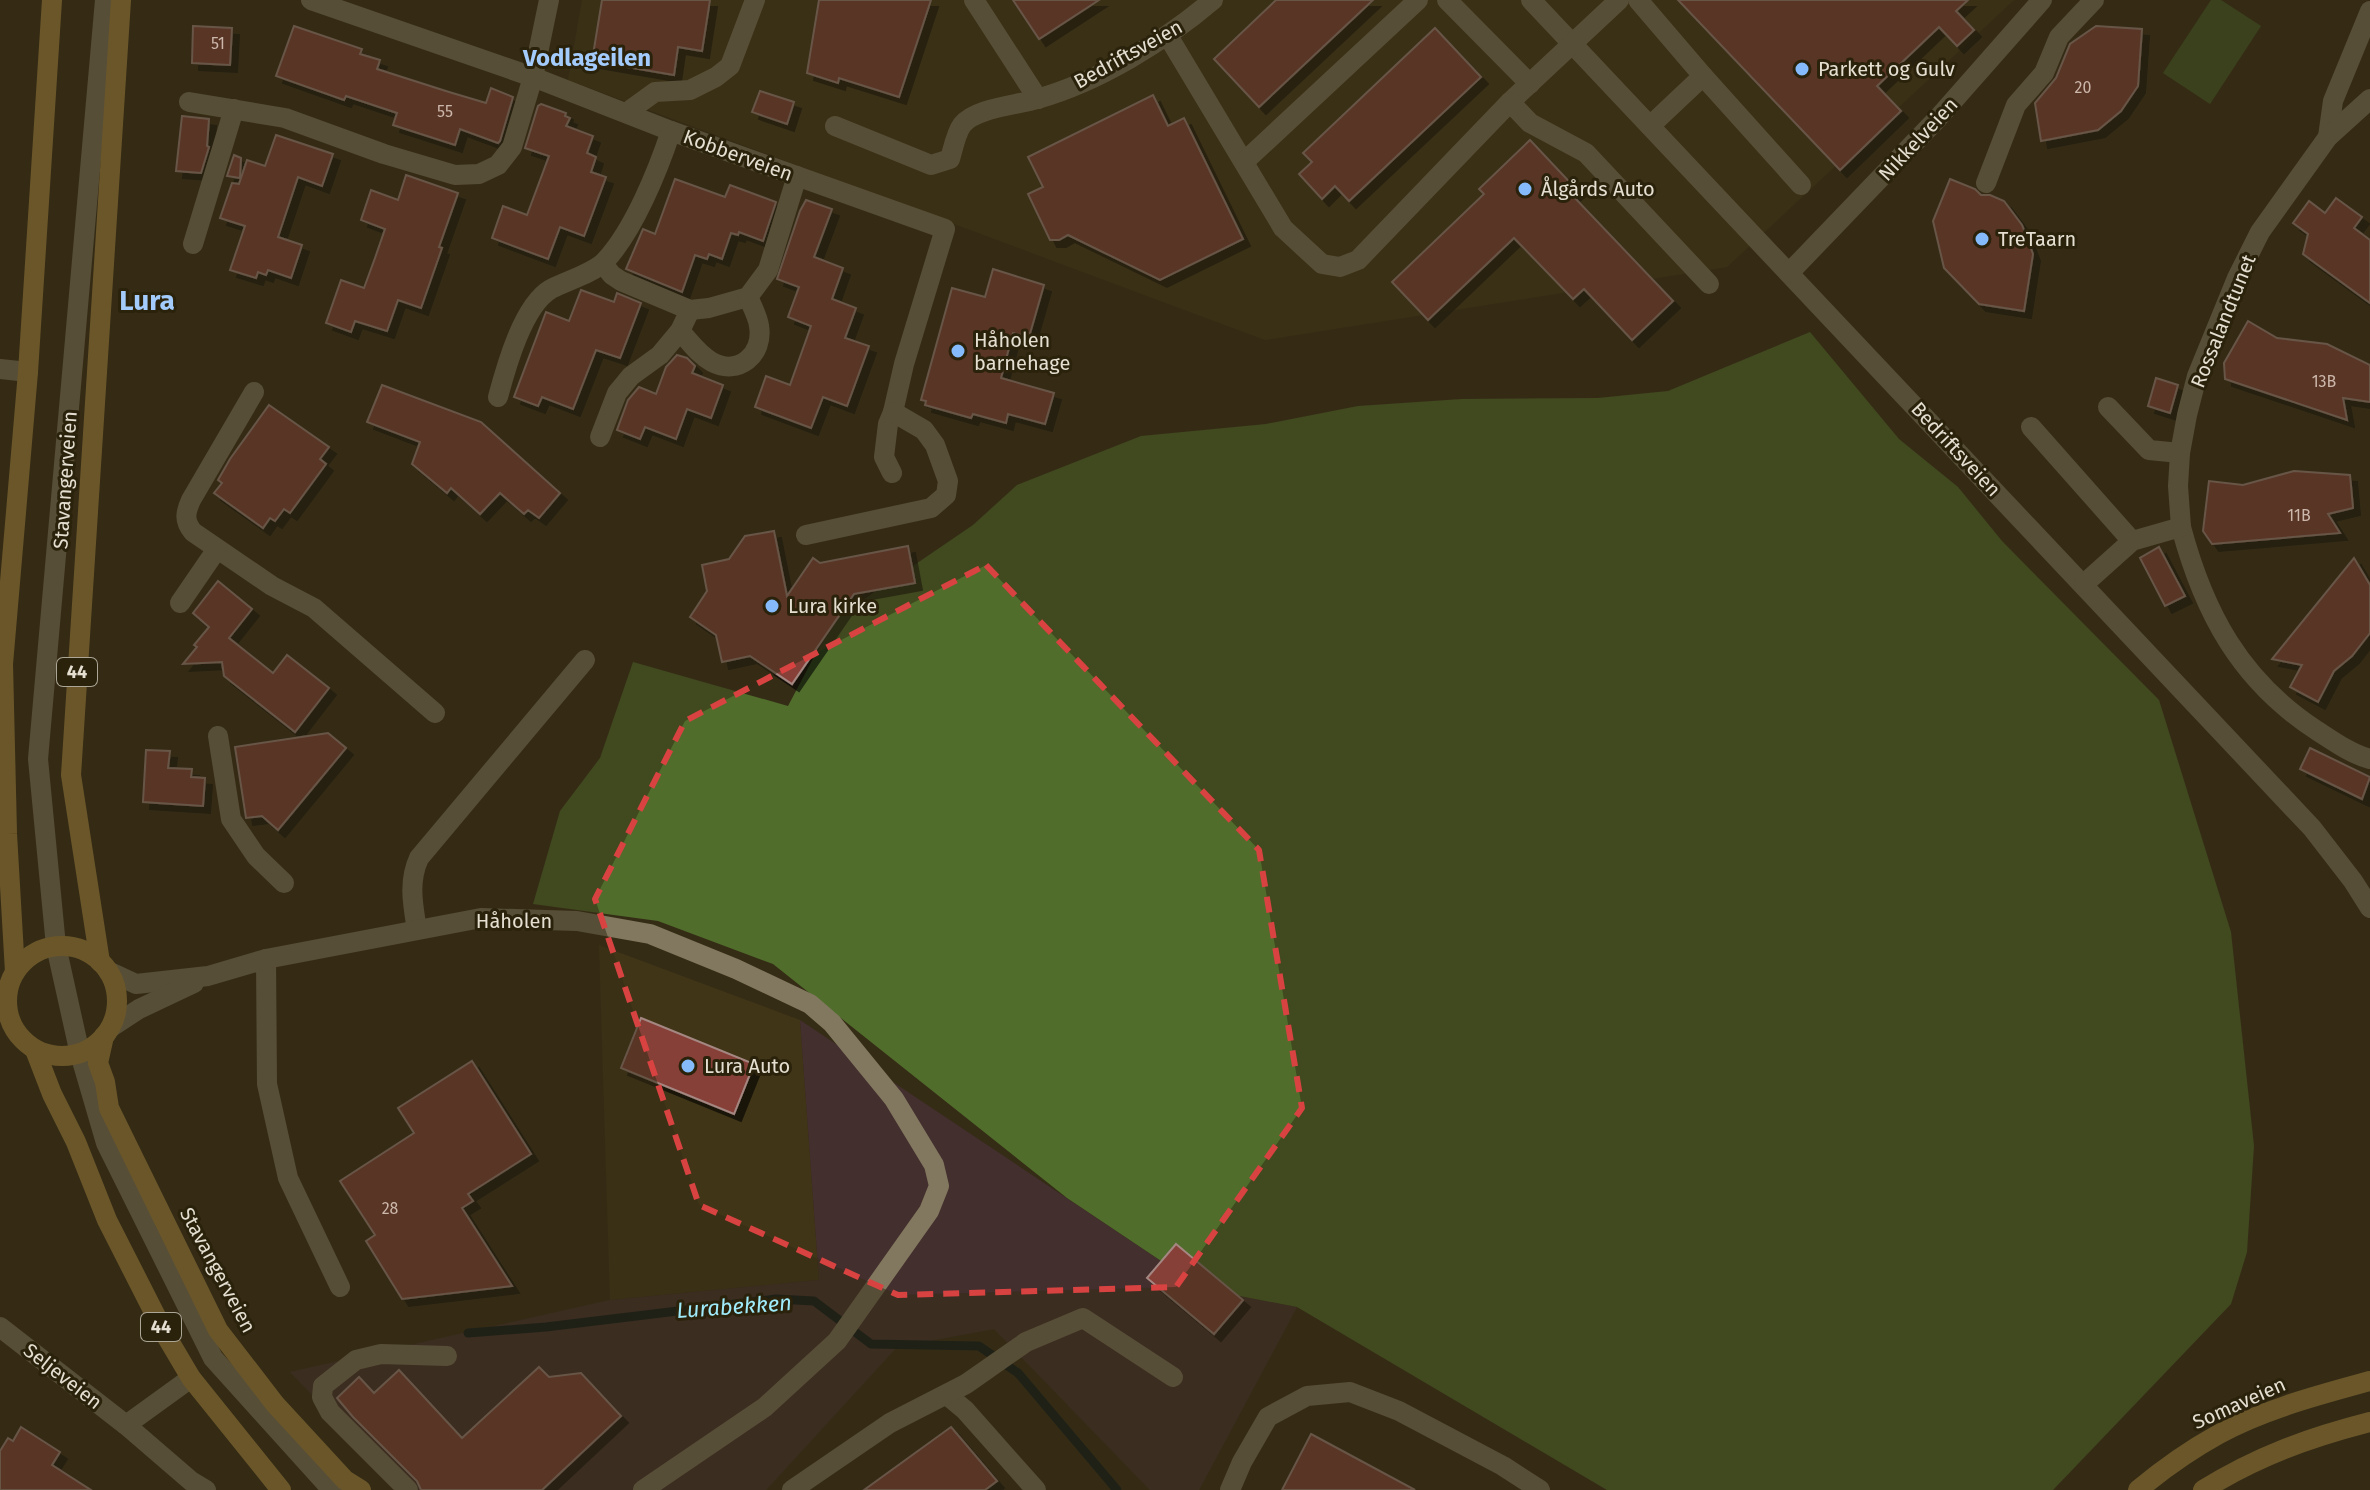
<svg xmlns="http://www.w3.org/2000/svg" width="2370" height="1490" viewBox="0 0 2370 1490" font-family="'Fira Sans',sans-serif">
<style>
.built{fill:#403517}
.industrial{fill:#432f2e}
.green{fill:#435c26}
.forest{fill:#506d2c}
.lines{fill:none;stroke-linecap:round;stroke-linejoin:round}
.stream{stroke:#081518;stroke-width:9}
.building{fill:#863f38;stroke:#a58782;stroke-width:2;filter:url(#shadow)}
.minor{stroke:#82785f;stroke-width:20}
.major{stroke:#ad8b41;stroke-width:20}
.marked{fill:none;stroke:#d84341;stroke-width:6;stroke-dasharray:16 10;stroke-linejoin:round}
.poi-dot{fill:#85bbfb;stroke:#2b220c;stroke-width:3}
.labels{text-anchor:middle;stroke-width:6;stroke-linejoin:round;paint-order:stroke}
.number-label{font-size:16px;fill:#ccb7ab}
.shield{fill:#2b220c;stroke:#aca696;stroke-width:2}
.shield-label{font-size:18px;font-weight:bold;fill:#e4dfd1}
.street-label{font-size:20px;fill:#e4dfd1;stroke:#2b220c}
.poi-label{font-size:20px;fill:#e4dfd1;stroke:#2b220c;text-anchor:start}
.water-label{font-size:22px;font-style:italic;fill:#9febfa;stroke:#2b220c}
.quarter-label{font-size:24px;font-weight:bold;fill:#a3cbfb;stroke:#2b220c}
.district-label{font-size:28px;font-weight:bold;fill:#a3cbfb;stroke:#2b220c}
</style>
<defs>
<filter id="shadow"><feDropShadow dx="7" dy="7" stdDeviation="0" flood-color="#0009"/></filter>
</defs>
<rect width="100%" height="100%" fill="#352c16"/>
<g class="built">
<polygon points="582,0 2014,0 1727,267 1265,340 568,80"/>
<polygon points="599,945 800,1020 819,1280 610,1300"/>
</g>
<polygon class="industrial" points="800,1020 1203,1289 1297,1307 1199,1490 1150,1490 994,1329 897,1347 766,1490 404,1490 290,1372 610,1300 819,1280"/>
<polygon class="green" points="2211,0 2221,0 2261,26 2210,104 2163,73"/>
<polygon class="forest" points="1810,332 1899,439 1958,487 2002,541 2159,700 2231,932 2254,1146 2247,1252 2231,1304 2053,1490 1607,1490 1297,1307 1203,1289 1067,1198 773,964 658,921 533,904 560,811 600,758 633,662 788,706 816,653 841,615 973,525 1017,485 1141,436 1266,424 1358,406 1462,399 1598,398 1668,391"/>
<g class="lines">
<polyline class="stream" points="468,1333 546,1327 776,1299 814,1301 871,1344 979,1346 1018,1373 1117,1490"/>
</g>
<g class="building">
<polygon points="602,0 710,0 702,51 678,47 674,75 592,61"/>
<polygon points="819,0 931,0 899,97 839,78 838,83 807,73"/>
<polygon points="1013,0 1099,0 1039,39"/>
<polygon points="1276,0 1373,0 1259,107 1214,59"/>
<polygon points="1678,0 1968,0 1956,11 1974,30 1957,46 1939,27 1877,86 1901,111 1840,170"/>
<polygon points="193,26 232,28 230,65 192,63"/>
<polygon points="294,26 362,49 360,54 380,60 377,69 449,92 486,103 491,88 513,97 500,141 498,143 460,129 455,145 393,125 397,113 346,96 344,100 276,76"/>
<polygon points="2096,26 2142,29 2138,86 2121,111 2098,130 2041,141 2035,103 2056,78 2070,44"/>
<polygon points="1435,28 1481,77 1349,201 1335,186 1322,199 1299,174 1312,162 1303,153"/>
<polygon points="760,91 794,102 787,124 752,112"/>
<polygon points="1153,95 1168,126 1184,118 1243,239 1160,280 1068,235 1059,240 1050,240 1028,194 1043,187 1028,157"/>
<polygon points="541,104 566,113 565,116 570,118 566,126 593,136 587,153 596,157 591,172 606,177 584,236 560,227 548,259 492,238 503,206 527,215 549,156 525,148 538,106"/>
<polygon points="182,116 209,119 207,146 209,147 201,173 176,171"/>
<polygon points="276,135 333,154 322,186 298,177 278,237 302,245 291,278 268,270 266,275 258,272 256,278 230,270 245,226 220,218 232,183 239,184 247,160 265,166"/>
<polygon points="1530,140 1577,190 1572,195 1673,301 1632,340 1584,289 1573,299 1514,238 1428,320 1392,282 1484,194 1479,189"/>
<polygon points="234,155 241,158 240,178 227,176"/>
<polygon points="406,175 458,193 439,247 442,248 421,308 398,300 387,331 355,321 351,332 326,323 341,280 364,288 375,258 385,229 361,220 371,190 398,200"/>
<polygon points="675,179 725,197 730,185 776,202 763,241 739,232 738,235 731,233 722,259 709,254 707,259 695,255 682,292 626,269 643,229 655,234"/>
<polygon points="1950,179 1975,189 1981,195 1990,195 2004,201 2022,225 2033,254 2024,311 1979,304 1944,268 1933,221"/>
<polygon points="2336,198 2362,217 2354,228 2370,240 2370,303 2303,254 2308,234 2293,223 2309,201 2325,213"/>
<polygon points="806,200 832,209 814,257 843,268 832,299 856,308 845,338 869,346 847,406 823,397 811,428 755,407 766,376 790,385 811,326 788,317 799,287 777,279 800,211"/>
<polygon points="993,269 1044,285 1029,337 1013,333 1001,378 1054,393 1045,424 1008,414 1006,423 973,414 971,418 925,405 926,401 921,400 952,288 985,297"/>
<polygon points="581,290 614,302 617,293 641,303 620,358 596,350 573,409 542,397 538,406 514,397 546,312 569,321"/>
<polygon points="2248,321 2277,338 2327,344 2370,365 2370,402 2343,398 2347,420 2225,379 2224,363"/>
<polygon points="677,355 687,358 695,366 692,373 723,385 711,418 687,409 676,439 645,427 640,439 617,430 628,400 639,387 656,394 666,367"/>
<polygon points="2156,378 2178,385 2170,413 2148,406"/>
<polygon points="382,385 481,422 560,493 539,518 528,510 524,514 500,493 480,514 451,488 447,493 412,464 420,442 367,422"/>
<polygon points="269,405 329,447 320,459 326,464 290,513 284,509 275,521 270,518 263,528 214,493 222,483 218,480 230,459"/>
<polygon points="2294,471 2350,475 2353,508 2328,514 2340,533 2212,544 2203,531 2209,481 2243,485"/>
<polygon points="774,531 787,596 813,558 820,563 908,546 915,583 854,594 792,684 750,656 722,662 716,635 690,617 707,591 702,565 729,559 745,536"/>
<polygon points="2159,547 2185,596 2165,606 2140,558"/>
<polygon points="2354,558 2370,585 2370,633 2352,656 2334,671 2318,702 2290,687 2302,665 2272,659"/>
<polygon points="218,581 252,609 229,638 273,673 287,655 329,688 295,732 224,676 222,662 183,664 197,647 194,645 209,627 193,613"/>
<polygon points="328,733 346,748 278,830 262,816 246,818 235,747"/>
<polygon points="2310,748 2370,777 2362,799 2300,769"/>
<polygon points="146,750 170,751 168,768 192,769 191,777 205,778 203,806 143,802"/>
<polygon points="641,1018 754,1064 734,1114 621,1068"/>
<polygon points="472,1061 531,1154 468,1194 473,1201 462,1208 512,1286 402,1299 366,1241 375,1235 340,1181 414,1133 398,1108"/>
<polygon points="1176,1244 1243,1300 1214,1334 1147,1278"/>
<polygon points="539,1367 549,1377 581,1373 621,1416 542,1490 421,1490 417,1481 353,1417 337,1398 359,1377 374,1393 399,1370 462,1438"/>
<polygon points="21,1427 60,1452 52,1465 91,1490 0,1490 0,1451 8,1438 13,1441"/>
<polygon points="951,1427 997,1481 985,1490 864,1490"/>
<polygon points="1311,1434 1415,1490 1282,1490"/>
</g>
<g class="lines">
<g class="minor">
<polyline points="105,0 38,759 56,946 80,1054 106,1143 213,1358 332,1490"/>
<polyline points="311,0 533,77 671,131 945,229 904,364 893,412 888,424 884,457 892,473"/>
<polyline points="974,0 1038,99"/>
<polyline points="1447,0 1530,84"/>
<polyline points="1531,0 2312,828 2353,881 2370,908"/>
<polyline points="1638,0 1703,76 1801,185"/>
<polyline points="1168,36 1283,228 1322,264 1340,267 1358,260 1510,102 1619,0"/>
<polyline points="189,102 285,118 384,154 455,175 479,174 498,165 512,147 533,77 549,0"/>
<polyline points="1510,102 1530,123 1586,153 1709,284"/>
<polyline points="626,113 655,92 690,90 716,77 730,66 755,0"/>
<path d="M835,126L931,165L950,159C953,149 956,133 962,125C975,108 1018,105 1037,99C1098,82 1165,41 1213,0"/>
<polyline points="1650,126 1703,76"/>
<polyline points="2328,137 2333,101 2370,11"/>
<polyline points="1245,161 1418,0"/>
<polyline points="1986,183 2016,105 2044,73 2059,37 2094,0"/>
<polyline points="193,244 234,109"/>
<polyline points="603,264 612,275 621,281 690,310 709,308 748,297 768,270 797,176"/>
<polyline points="1789,273 1938,118 2042,0"/>
<path d="M680,331C690,342 699,355 712,362C738,376 764,355 759,326C758,317 752,306 748,297"/>
<polyline points="0,369 28,372"/>
<path d="M254,392L191,500C185,513 184,521 193,532L272,586L314,608L435,713"/>
<path d="M498,397C506,367 523,305 551,289C566,281 594,273 605,261C634,230 658,170 671,131"/>
<polyline points="2108,407 2149,450 2180,453"/>
<polyline points="2031,427 2132,541"/>
<polyline points="600,437 617,393 631,376 660,355 680,331 690,310"/>
<path d="M2181,527C2204,613 2240,680 2316,730C2333,741 2351,754 2370,759"/>
<polyline points="806,535 931,508 946,495 948,481 935,445 924,430 893,412"/>
<polyline points="2084,584 2132,541 2181,527 2178,486 2180,453 2187,415 2197,376 2237,278 2260,232 2328,137 2370,99"/>
<polyline points="180,603 217,549"/>
<polyline points="218,736 231,819 256,856 284,883"/>
<path d="M417,930C413,905 408,882 419,858L585,660"/>
<polyline points="266,959 267,1084 288,1178 340,1287"/>
<polyline points="108,971 136,984 208,976 266,959 481,918 577,921 650,934 736,969 810,1004 832,1023 894,1099 934,1165 939,1186 929,1211 837,1341 765,1407 643,1490"/>
<polyline points="110,1028 139,1009 194,983"/>
<polyline points="0,1327 126,1425 191,1481 206,1490"/>
<polyline points="947,1395 965,1410 1036,1490"/>
<polyline points="126,1425 191,1378"/>
<polyline points="408,1490 330,1412 322,1397 323,1386 356,1360 381,1354 447,1356"/>
<polyline points="792,1490 890,1423 966,1384 1026,1342 1083,1318 1173,1377"/>
<polyline points="1230,1490 1242,1462 1268,1417 1307,1396 1350,1392 1399,1411 1503,1466 1540,1490"/>
</g>
<g class="major">
<circle cx="62" cy="1001" r="55"/>
<polyline points="100,962 71,775 121,0"/>
<polyline points="15,972 7,834 3,664 28,372 52,0"/>
<polyline points="104,1036 98,1063 105,1082 109,1108 218,1330 275,1404 345,1480 361,1490"/>
<polyline points="35,1050 52,1094 76,1142 107,1220 165,1334 191,1378 281,1490"/>
<path d="M2138,1490C2163,1469 2190,1450 2219,1434C2265,1409 2319,1395 2370,1381"/>
<path d="M2203,1490C2258,1456 2308,1438 2370,1422"/>
</g>
</g>
<path d="M0 0H2370V1490H0ZM986,565L1259,850L1302,1108L1176,1287L898,1295L699,1205L595,899L685,721Z" fill="#352c16" fill-opacity=".55" fill-rule="evenodd"/>
<path class="marked" d="M986,565L1259,850L1302,1108L1176,1287L898,1295L699,1205L595,899L685,721Z"/>
<g class="poi-dot">
<circle cx="1802" cy="69" r="8"/>
<circle cx="1525" cy="189" r="8"/>
<circle cx="1982" cy="239" r="8"/>
<circle cx="958" cy="351" r="8"/>
<circle cx="772" cy="606" r="8"/>
<circle cx="688" cy="1066" r="8"/>
</g>
<g class="labels">
<g class="number-label">
<text x="218" y="49">51</text>
<text x="2083" y="93">20</text>
<text x="445" y="117">55</text>
<text x="2324" y="387">13B</text>
<text x="2299" y="521">11B</text>
<text x="390" y="1214">28</text>
</g>
<g class="shield">
<rect x="57" y="658" width="40" height="28" rx="6"/>
<rect x="141" y="1313" width="40" height="28" rx="6"/>
</g>
<g class="shield-label">
<text x="77" y="678">44</text>
<text x="161" y="1333">44</text>
</g>
<g class="street-label">
<text transform="translate(1128 54) rotate(-29)" y="7">Bedriftsveien</text>
<text transform="translate(1918 139) rotate(-47)" y="7">Nikkelveien</text>
<text transform="translate(738 155) rotate(20)" y="7">Kobberveien</text>
<text transform="translate(2223 321) rotate(-68)" y="7">Rossalandtunet</text>
<text transform="translate(1956 449) rotate(47)" y="7">Bedriftsveien</text>
<text transform="translate(65 480) rotate(-86)" y="7">Stavangerveien</text>
<text x="514" y="928">Håholen</text>
<text transform="translate(218 1270) rotate(62)" y="7">Stavangerveien</text>
<text transform="translate(63 1376) rotate(38)" y="7">Seljeveien</text>
<text transform="translate(2239 1403) rotate(-24)" y="7">Somaveien</text>
</g>
<g class="poi-label">
<text x="1818" y="76">Parkett og Gulv</text>
<text x="1541" y="196">Ålgårds Auto</text>
<text x="1998" y="246">TreTaarn</text>
<text x="974" y="347">Håholen<tspan x="974" dy="23">barnehage</tspan></text>
<text x="788" y="613">Lura kirke</text>
<text x="704" y="1073">Lura Auto</text>
</g>
<g class="water-label">
<text transform="translate(734 1306) rotate(-4)" y="8">Lurabekken</text>
</g>
<g class="quarter-label">
<text x="587" y="66">Vodlageilen</text>
</g>
<g class="district-label">
<text x="147" y="310">Lura</text>
</g>
</g>
</svg>
